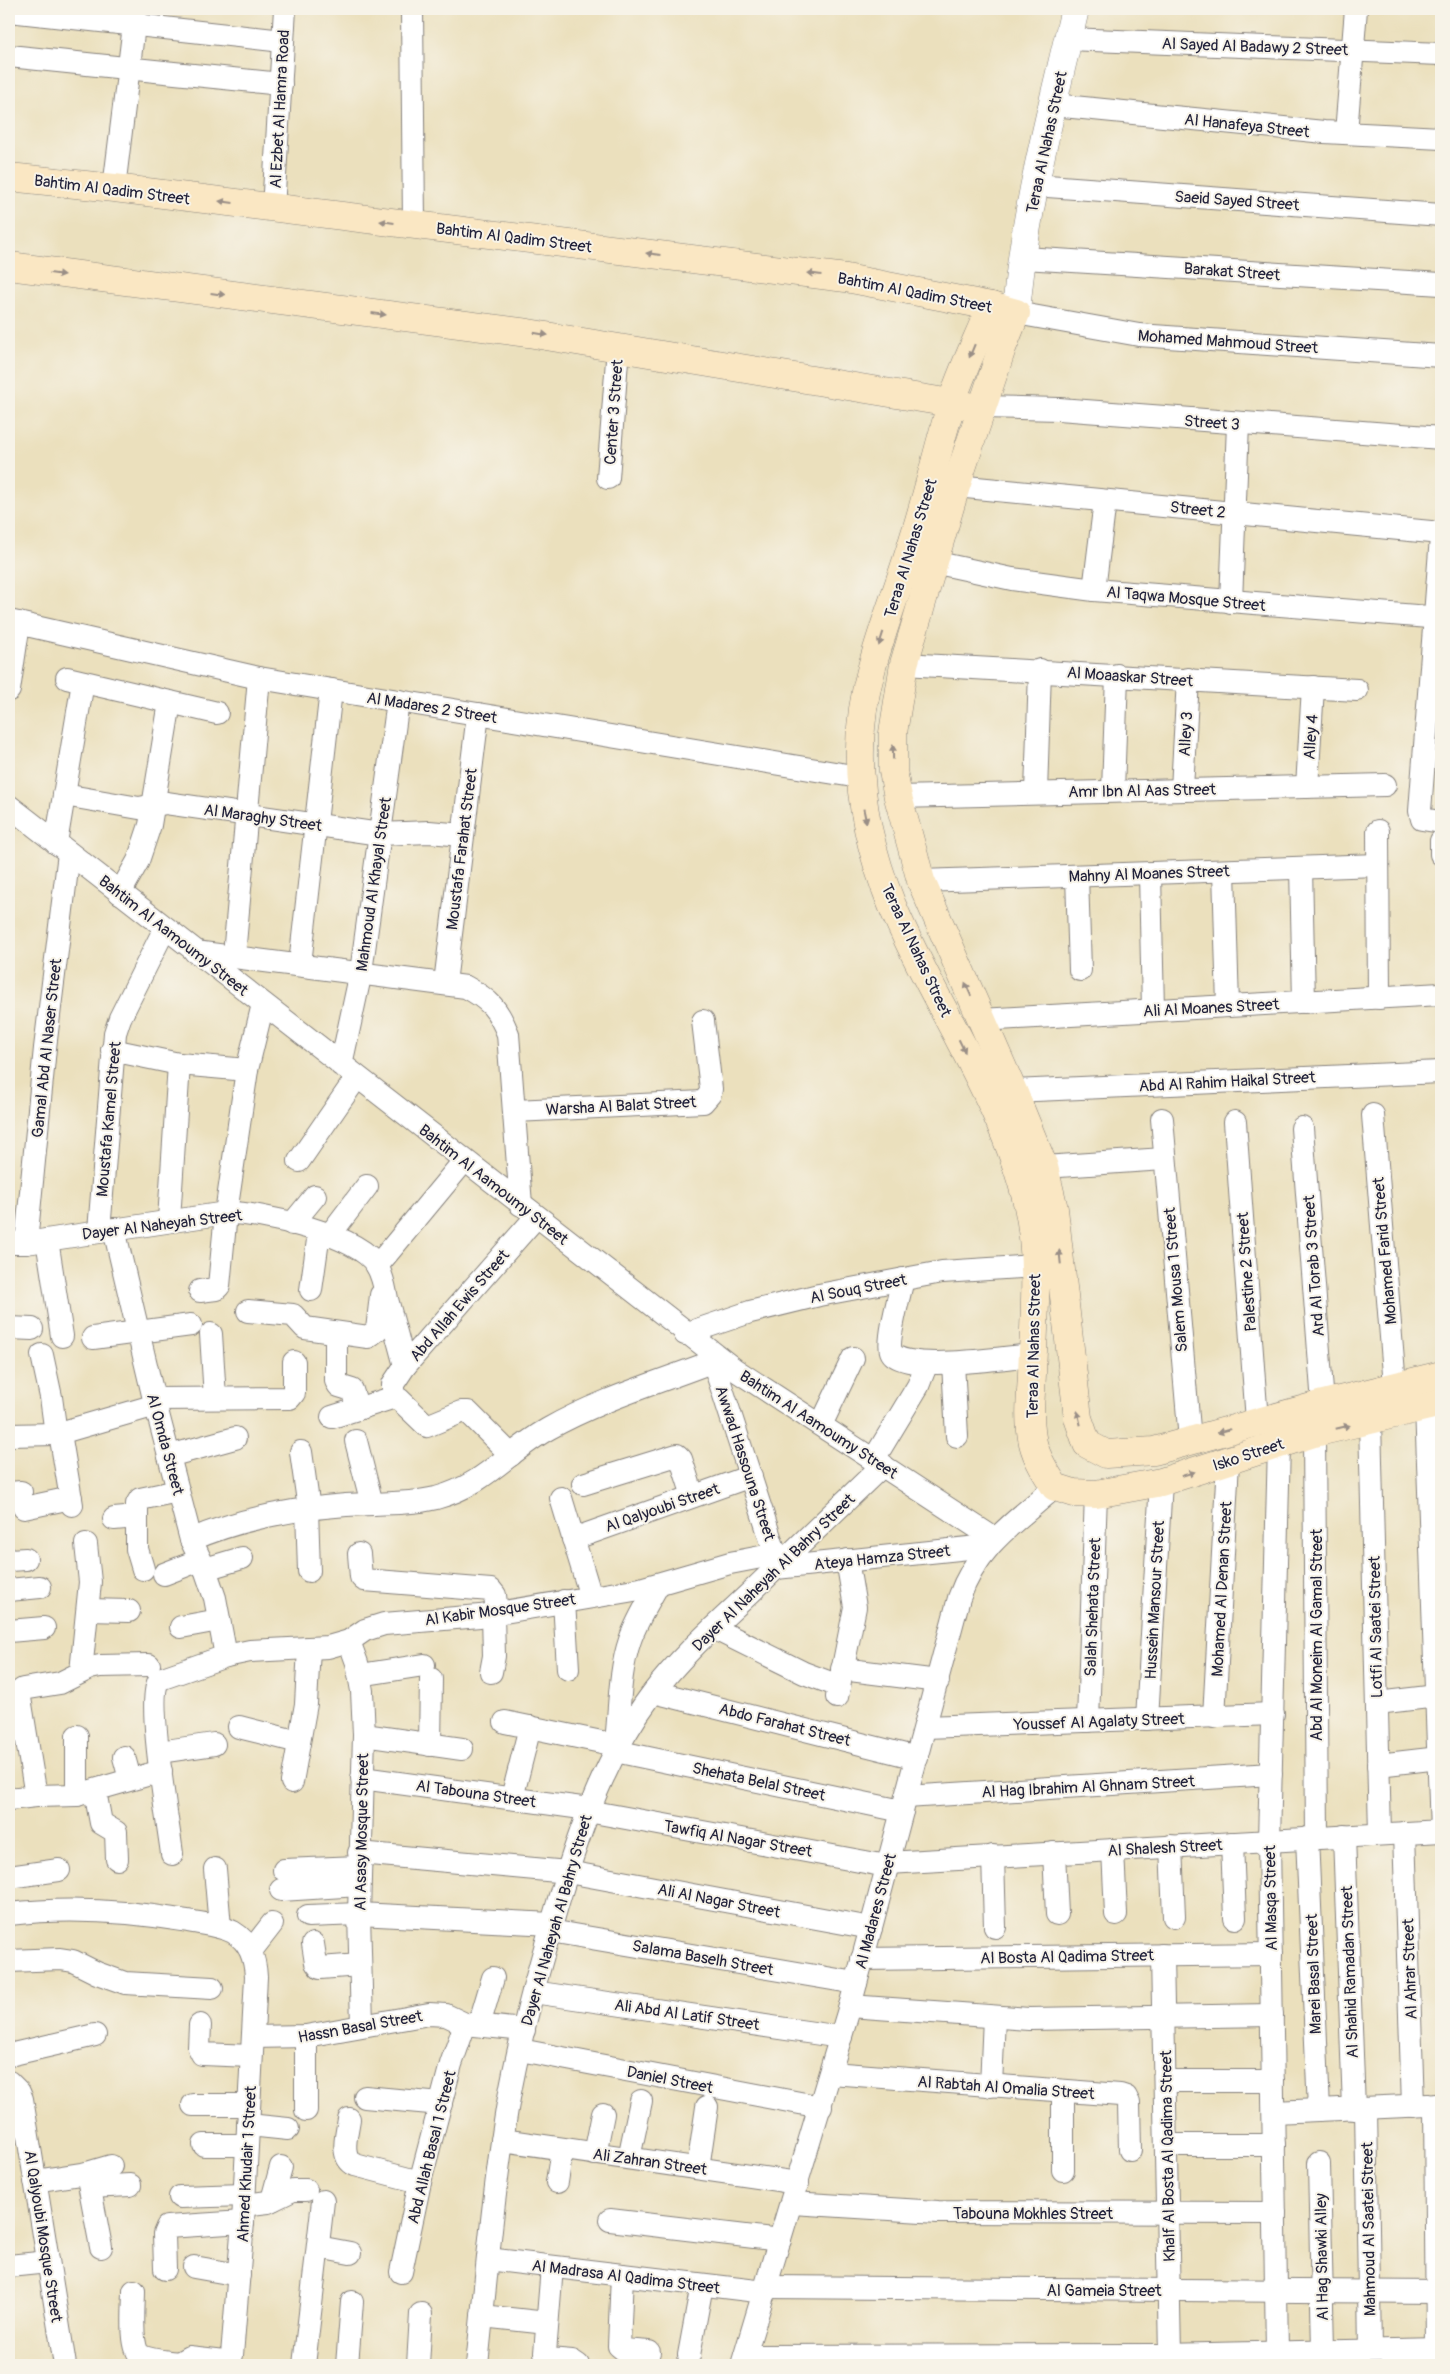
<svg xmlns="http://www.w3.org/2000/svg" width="1450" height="2374" viewBox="0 0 1450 2374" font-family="Pangolin,sans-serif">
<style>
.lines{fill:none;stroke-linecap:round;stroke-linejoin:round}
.minor-casing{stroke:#86817c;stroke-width:24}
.tertiary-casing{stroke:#86817c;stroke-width:29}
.secondary-casing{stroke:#86817c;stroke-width:29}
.minor{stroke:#fff;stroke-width:22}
.tertiary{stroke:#fff;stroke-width:28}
.secondary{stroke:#fae7c3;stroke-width:28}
.oneway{fill:#998e86}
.labels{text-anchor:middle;stroke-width:4;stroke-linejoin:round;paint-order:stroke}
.street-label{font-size:16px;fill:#22223b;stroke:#f7f3e8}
</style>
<rect width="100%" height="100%" fill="#f7f3e8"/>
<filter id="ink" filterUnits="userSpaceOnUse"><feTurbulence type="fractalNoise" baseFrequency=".02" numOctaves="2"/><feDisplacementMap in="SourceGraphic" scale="10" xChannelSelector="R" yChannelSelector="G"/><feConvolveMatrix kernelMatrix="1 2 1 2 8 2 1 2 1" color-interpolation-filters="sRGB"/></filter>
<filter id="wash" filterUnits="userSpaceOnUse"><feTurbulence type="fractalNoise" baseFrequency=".0096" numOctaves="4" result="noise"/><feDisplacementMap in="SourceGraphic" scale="20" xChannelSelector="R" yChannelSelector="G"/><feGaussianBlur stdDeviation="1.12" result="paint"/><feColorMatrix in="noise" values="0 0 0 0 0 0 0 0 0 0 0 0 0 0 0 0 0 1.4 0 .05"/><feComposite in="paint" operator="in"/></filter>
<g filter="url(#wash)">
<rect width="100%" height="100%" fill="#ebe0bd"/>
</g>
<g filter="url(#ink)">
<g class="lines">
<defs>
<g id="minor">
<polyline points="412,9 414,225"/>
<polyline points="9,11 283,41"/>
<polyline points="1068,39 1441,54"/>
<polyline points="9,56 281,84"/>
<polyline points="1053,105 1324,132 1441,138"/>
<polyline points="1346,133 1356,9"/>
<polyline points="1034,185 1441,215"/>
<polyline points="114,188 136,9"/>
<polyline points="273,209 285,9"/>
<polyline points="1024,258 1441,284"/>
<polyline points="1016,313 1139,335 1441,356"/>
<polyline points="984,407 1059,409 1441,438"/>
<polyline points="608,478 618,347"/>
<polyline points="956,486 1441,533"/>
<polyline points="1441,537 1420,811 1422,819 1441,822"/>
<polyline points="933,562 1012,579 1094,590 1441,618"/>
<polyline points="1094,590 1105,501"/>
<polyline points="1231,602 1238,424"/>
<polyline points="9,621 259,678 859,777"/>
<polyline points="904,664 1357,690"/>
<polyline points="67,678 217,713"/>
<polyline points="9,690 19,623"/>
<polyline points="1307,787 1313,687"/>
<polyline points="1182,789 1188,679"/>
<polyline points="1113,791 1117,675"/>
<polyline points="1036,793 1040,670"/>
<polyline points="64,795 139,808 166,803 380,834 429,832 463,835"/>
<polyline points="898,797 1385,785"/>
<polyline points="9,806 734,1369 995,1539"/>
<polyline points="1378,831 1379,998"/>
<polyline points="1441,841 1441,854"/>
<polyline points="56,843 83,682"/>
<polyline points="1301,868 1304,1002"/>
<polyline points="1224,871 1228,1006"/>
<polyline points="1150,874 1153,1010"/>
<polyline points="1077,876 1080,970"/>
<polyline points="921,881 1378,865"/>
<polyline points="120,893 138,861 150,825 170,702"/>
<path d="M195,952L466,987C490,1000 498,1009 508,1034L521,1205"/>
<polyline points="234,955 259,678"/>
<polyline points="300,964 331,690"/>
<polyline points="445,983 478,714"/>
<polyline points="981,1020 1441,994"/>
<polyline points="112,1050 179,1064 247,1070"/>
<polyline points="341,1065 361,972 398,701"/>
<polyline points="1013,1091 1441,1072"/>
<polyline points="515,1111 703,1102 710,1094 711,1089 703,1021"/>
<polyline points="1373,1115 1395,1386"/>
<polyline points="1162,1119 1190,1440"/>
<polyline points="1235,1122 1257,1421"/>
<polyline points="1302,1128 1323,1404"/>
<polyline points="299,1161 357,1077"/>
<polyline points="1044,1167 1164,1159"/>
<polyline points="169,1220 179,1064"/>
<polyline points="292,1224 315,1196"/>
<polyline points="114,1229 154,1399 191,1540 205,1569 215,1598 226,1656"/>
<polyline points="99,1231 115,1033 120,1018 165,928"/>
<polyline points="329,1236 367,1186"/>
<polyline points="47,1240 62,1336"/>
<path d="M9,1243H26L226,1213C260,1212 360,1235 377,1266C383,1276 385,1289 387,1299C393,1322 399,1344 405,1366"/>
<polyline points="26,1243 45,1048 69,853"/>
<polyline points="377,1266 464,1161"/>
<path d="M903,1279C900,1293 887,1340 891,1351C899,1374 1010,1357 1032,1355"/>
<polyline points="311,1290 319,1233"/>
<polyline points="200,1291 216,1289 219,1286 226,1213 247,1070 263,1004"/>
<polyline points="248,1311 293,1315 305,1328 368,1337 377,1330 381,1295"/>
<polyline points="9,1328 32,1329"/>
<polyline points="336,1333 336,1381 339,1386 352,1390 358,1409"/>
<polyline points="211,1334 215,1398"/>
<polyline points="685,1334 750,1312 819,1295 942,1272 1035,1266"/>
<polyline points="93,1338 191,1325"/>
<polyline points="42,1355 51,1397 56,1434"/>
<polyline points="713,1361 779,1565"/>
<polyline points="953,1363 957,1436"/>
<polyline points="393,1398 393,1384 405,1366 536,1217"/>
<polyline points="154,1399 290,1398 294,1393 294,1362"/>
<polyline points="332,1417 395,1397 399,1399 427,1426 461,1412 468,1412 511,1455"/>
<polyline points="1370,1420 1380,1834"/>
<polyline points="821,1425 853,1358"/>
<polyline points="60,1433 72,1505"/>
<polyline points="1314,1433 1317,1838"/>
<polyline points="9,1435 56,1434 156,1405"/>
<polyline points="356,1441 372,1504"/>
<polyline points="301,1452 309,1509"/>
<polyline points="169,1456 235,1438"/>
<polyline points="874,1459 918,1386 927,1363"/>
<polyline points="583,1484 677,1455 681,1459 693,1496"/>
<polyline points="9,1493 21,1492"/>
<polyline points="561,1498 591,1597"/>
<polyline points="24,1508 71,1498"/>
<polyline points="307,1509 309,1571"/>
<polyline points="114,1519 137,1517"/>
<polyline points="573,1539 751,1476"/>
<path d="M191,1540C241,1518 292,1509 346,1505C375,1503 407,1505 436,1498C485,1485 507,1452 548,1429C601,1399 663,1381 719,1359"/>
<polyline points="359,1554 361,1577 364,1580 491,1590 495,1595 497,1613"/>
<polyline points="9,1560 26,1559"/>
<polyline points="776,1568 988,1546"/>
<polyline points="143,1569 137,1549 137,1504 140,1499 178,1491"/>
<polyline points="205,1569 242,1558"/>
<polyline points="164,1574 200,1560"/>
<path d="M658,1585C648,1603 637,1620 630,1640C618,1675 620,1714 615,1751L902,1811"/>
<polyline points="9,1590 40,1587"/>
<polyline points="564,1601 568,1669"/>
<polyline points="88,1610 129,1611"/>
<polyline points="181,1627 219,1620"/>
<polyline points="713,1628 804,1673 839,1686"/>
<polyline points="9,1631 44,1628"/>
<polyline points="349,1641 357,1663 362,1691 364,1735 359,1914 362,2025"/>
<polyline points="842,1669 938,1681"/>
<polyline points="81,1672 90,1582 86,1544"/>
<polyline points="491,1672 494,1656 493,1613"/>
<polyline points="360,1675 424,1665"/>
<polyline points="654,1692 917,1758"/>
<polyline points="837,1697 855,1607 847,1560"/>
<polyline points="1377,1703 1437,1696"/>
<polyline points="1214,1717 1228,1462"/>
<polyline points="1147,1719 1161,1482"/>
<polyline points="1088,1721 1096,1494"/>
<polyline points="505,1722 616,1745"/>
<polyline points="239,1727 299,1742"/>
<polyline points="926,1727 1273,1714"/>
<polyline points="364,1735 462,1749"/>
<polyline points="77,1736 77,1795"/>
<polyline points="430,1745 431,1679"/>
<polyline points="159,1752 214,1744"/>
<polyline points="124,1757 130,1779"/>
<polyline points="1378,1765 1439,1758"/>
<polyline points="362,1778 589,1809"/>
<polyline points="292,1782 306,1704 309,1648"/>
<polyline points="95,1791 101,1823 116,1832 117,1859"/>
<polyline points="36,1796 19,1692 23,1689 60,1683 90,1668 100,1666 149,1665"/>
<polyline points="906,1797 1271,1774"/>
<polyline points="512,1798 530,1727"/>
<polyline points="9,1799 36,1796 77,1795 161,1771"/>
<polyline points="588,1811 887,1866"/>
<polyline points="1404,1833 1413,2106"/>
<polyline points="1344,1836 1354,2109"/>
<polyline points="1307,1838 1319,2110"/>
<polyline points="1232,1843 1235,1918"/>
<polyline points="1171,1846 1174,1917"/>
<polyline points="1113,1850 1116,1914"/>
<polyline points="359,1853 568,1872 871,1928"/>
<polyline points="1054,1853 1057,1914"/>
<path d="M172,1854C169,1827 145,1695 160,1679L226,1656L250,1651L328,1647L349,1641L365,1630L384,1624L480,1616L640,1589L730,1563L776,1554"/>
<polyline points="993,1856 995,1927"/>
<polyline points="888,1863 1441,1831 1426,1406"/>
<polyline points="215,1869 220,1927"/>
<polyline points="284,1870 359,1867"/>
<polyline points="9,1877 59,1870"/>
<polyline points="281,1890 359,1885"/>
<path d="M9,1914C69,1907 129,1911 188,1921C203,1924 220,1925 233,1932C250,1942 255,1958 256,1977L243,2222L232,2355L225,2361L189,2357L175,2365"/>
<polyline points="308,1916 359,1914 552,1924"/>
<polyline points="550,1931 856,1983"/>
<polyline points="313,1944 316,1963 320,1968 360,1965"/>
<polyline points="251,1951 272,1924"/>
<polyline points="1162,1955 1170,2355"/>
<polyline points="862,1959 1271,1954"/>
<polyline points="9,1961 60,1959 73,1961 97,1973 125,1983 212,1988"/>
<polyline points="533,1992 841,2037"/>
<polyline points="850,2006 1029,2019 1272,2015"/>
<polyline points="200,2025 199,2048 202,2054 251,2056"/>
<polyline points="479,2025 493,1978"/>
<polyline points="253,2037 306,2036 429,2014 446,2015 465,2024 524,2030"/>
<polyline points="520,2050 821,2107"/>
<polyline points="9,2055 95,2035"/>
<polyline points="831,2073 1120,2095 1126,2097 1129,2103 1130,2150"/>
<polyline points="1166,2081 1273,2081"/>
<polyline points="9,2082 19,2092 22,2099 65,2365"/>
<polyline points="991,2086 994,2017"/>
<polyline points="365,2097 441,2104"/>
<polyline points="193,2105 249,2105"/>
<polyline points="1435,2105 1437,2349"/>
<polyline points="1366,2108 1370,2350"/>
<polyline points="306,2110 306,2036"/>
<polyline points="1274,2112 1428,2105"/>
<path d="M349,2119C347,2134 339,2157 355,2165L420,2182"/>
<polyline points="248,2125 288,2129"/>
<polyline points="502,2140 798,2183"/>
<polyline points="204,2145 247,2145"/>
<polyline points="1166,2145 1274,2145"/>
<polyline points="595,2154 603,2114"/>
<polyline points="629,2158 641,2101"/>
<polyline points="1319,2163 1323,2351"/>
<polyline points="698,2168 707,2107"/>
<polyline points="1063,2170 1063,2092"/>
<polyline points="87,2173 101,2247"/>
<polyline points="35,2181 87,2173 111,2166"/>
<polyline points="557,2182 562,2149"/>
<polyline points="90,2187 130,2185"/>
<polyline points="180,2197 244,2195"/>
<polyline points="272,2200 281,2167"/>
<polyline points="792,2203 938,2212 1275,2213"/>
<polyline points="244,2205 268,2202 293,2190 306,2190"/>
<polyline points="610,2220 780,2240"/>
<polyline points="318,2247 350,2253"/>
<polyline points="488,2259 765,2292"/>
<polyline points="9,2266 48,2262"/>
<polyline points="194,2267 239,2275"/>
<polyline points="552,2267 545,2353 549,2359 572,2361 578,2365"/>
<polyline points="165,2269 164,2234 167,2227 243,2222"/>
<polyline points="401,2272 420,2182 451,2064 465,2024"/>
<polyline points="622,2275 619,2346 624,2350 649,2352"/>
<polyline points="766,2287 1441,2292"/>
<path d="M134,2291C134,2304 130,2348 140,2355C150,2361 167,2361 178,2363"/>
<polyline points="482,2316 547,2323"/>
<polyline points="1277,2352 1269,1841 1279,1444"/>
<polyline points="689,2355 702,2285"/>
<polyline points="745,2356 1163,2355 1441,2349"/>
<polyline points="304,2365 323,2201"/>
<polyline points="347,2365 352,2302"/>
<polyline points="418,2365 421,2314"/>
<path d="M477,2365C486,2280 493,2194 507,2109C519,2038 539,1968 559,1899C581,1826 606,1755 652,1694C680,1657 716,1625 749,1594C794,1551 838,1508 883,1465"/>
<path d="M742,2365L850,2006L959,1598C978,1545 1014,1523 1055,1487"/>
</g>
<path id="tertiary" d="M1016,313C1024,210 1052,109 1075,9"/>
<g id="secondary">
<polyline points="9,177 114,188 846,278 991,306 1016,313 1002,348 956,486 904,664 893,733 893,771 898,797 921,881 1013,1091 1044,1167 1054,1209 1078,1418 1087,1444 1106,1454 1154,1451 1323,1404 1441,1375"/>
<polyline points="9,266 528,333 969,406"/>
<path d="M991,306C978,339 961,371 951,405C938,448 928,493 914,537C901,581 884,623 872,667C849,747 861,829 892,905C934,1006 1003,1098 1028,1206C1040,1260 1034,1319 1032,1374C1031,1396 1028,1421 1033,1443C1037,1459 1046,1473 1055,1487L1074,1493L1096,1494L1161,1482L1314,1433L1441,1403"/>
</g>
</defs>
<use href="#minor" class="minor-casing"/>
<use href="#tertiary" class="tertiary-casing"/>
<use href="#secondary" class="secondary-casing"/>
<use href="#minor" class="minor"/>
<use href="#tertiary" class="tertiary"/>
<use href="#secondary" class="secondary"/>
</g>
<defs><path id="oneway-solid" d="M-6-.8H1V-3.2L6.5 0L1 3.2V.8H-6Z" transform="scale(1.25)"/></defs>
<g class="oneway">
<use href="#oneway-solid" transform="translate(226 202) rotate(-173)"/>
<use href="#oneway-solid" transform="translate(387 222) rotate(-173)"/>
<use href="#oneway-solid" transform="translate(653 254) rotate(-173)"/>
<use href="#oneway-solid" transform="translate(57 274) rotate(7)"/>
<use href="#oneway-solid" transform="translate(814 274) rotate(-173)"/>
<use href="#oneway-solid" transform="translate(218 294) rotate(7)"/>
<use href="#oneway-solid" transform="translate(379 314) rotate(7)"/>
<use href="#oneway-solid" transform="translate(541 334) rotate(9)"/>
<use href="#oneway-solid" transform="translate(972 351) rotate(112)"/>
<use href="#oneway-solid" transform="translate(881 639) rotate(108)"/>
<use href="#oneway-solid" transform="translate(893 752) rotate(-91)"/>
<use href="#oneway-solid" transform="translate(865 816) rotate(78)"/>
<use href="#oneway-solid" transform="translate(968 989) rotate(-114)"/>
<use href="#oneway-solid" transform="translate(962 1046) rotate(64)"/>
<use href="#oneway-solid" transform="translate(1060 1257) rotate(-96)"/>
<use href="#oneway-solid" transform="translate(1079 1418) rotate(-103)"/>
<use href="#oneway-solid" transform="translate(1343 1427) rotate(-13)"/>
<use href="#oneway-solid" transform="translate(1224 1431) rotate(164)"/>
<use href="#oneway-solid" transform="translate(1188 1474) rotate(-17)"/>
</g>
</g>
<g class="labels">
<g class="street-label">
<text transform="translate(1255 46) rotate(2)" y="6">Al Sayed Al Badawy 2 Street</text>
<text transform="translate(279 109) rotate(-87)" y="6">Al Ezbet Al Hamra Road</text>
<text transform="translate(1247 125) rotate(6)" y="6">Al Hanafeya Street</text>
<text transform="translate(1046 142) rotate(-78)" y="6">Teraa Al Nahas Street</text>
<text transform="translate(112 189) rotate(7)" y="6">Bahtim Al Qadim Street</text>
<text transform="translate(1237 200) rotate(4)" y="6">Saeid Sayed Street</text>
<text transform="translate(514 237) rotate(7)" y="6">Bahtim Al Qadim Street</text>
<text transform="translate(1232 271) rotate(4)" y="6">Barakat Street</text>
<text transform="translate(915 292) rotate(11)" y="6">Bahtim Al Qadim Street</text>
<text transform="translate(1228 341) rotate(4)" y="6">Mohamed Mahmoud Street</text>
<text transform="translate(613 412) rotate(-86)" y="6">Center 3 Street</text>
<text transform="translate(1212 422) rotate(4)" y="6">Street 3</text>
<text transform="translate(1198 509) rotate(6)" y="6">Street 2</text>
<text transform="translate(910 548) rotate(-73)" y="6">Teraa Al Nahas Street</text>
<text transform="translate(1186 598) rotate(5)" y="6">Al Taqwa Mosque Street</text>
<text transform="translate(1130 676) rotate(4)" y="6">Al Moaaskar Street</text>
<text transform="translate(432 707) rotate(9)" y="6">Al Madares 2 Street</text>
<text transform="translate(1185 734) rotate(-87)" y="6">Alley 3</text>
<text transform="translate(1310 737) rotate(-86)" y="6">Alley 4</text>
<text transform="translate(1142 790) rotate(-1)" y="6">Amr Ibn Al Aas Street</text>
<text transform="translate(263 817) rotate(8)" y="6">Al Maraghy Street</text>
<text transform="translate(461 849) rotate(-83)" y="6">Moustafa Farahat Street</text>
<text transform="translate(1149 873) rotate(-2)" y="6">Mahny Al Moanes Street</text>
<text transform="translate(373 884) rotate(-82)" y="6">Mahmoud Al Khayal Street</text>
<text transform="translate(174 935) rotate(38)" y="6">Bahtim Al Aamoumy Street</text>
<text transform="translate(917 950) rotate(65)" y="6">Teraa Al Nahas Street</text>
<text transform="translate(1211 1007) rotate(-3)" y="6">Ali Al Moanes Street</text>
<text transform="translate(46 1048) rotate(-84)" y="6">Gamal Abd Al Naser Street</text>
<text transform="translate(1227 1081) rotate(-3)" y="6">Abd Al Rahim Haikal Street</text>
<text transform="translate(621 1105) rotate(-3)" y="6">Warsha Al Balat Street</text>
<text transform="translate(108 1119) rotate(-85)" y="6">Moustafa Kamel Street</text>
<text transform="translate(494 1184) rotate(38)" y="6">Bahtim Al Aamoumy Street</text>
<text transform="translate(162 1224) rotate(-7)" y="6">Dayer Al Naheyah Street</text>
<text transform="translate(1384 1251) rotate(-95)" y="6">Mohamed Farid Street</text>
<text transform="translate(1313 1266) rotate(-94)" y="6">Ard Al Torab 3 Street</text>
<text transform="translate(1246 1272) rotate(-94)" y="6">Palestine 2 Street</text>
<text transform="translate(1175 1280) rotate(-95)" y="6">Salem Mousa 1 Street</text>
<text transform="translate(858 1288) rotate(-11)" y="6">Al Souq Street</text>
<text transform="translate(459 1305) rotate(-49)" y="6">Abd Allah Ewis Street</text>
<text transform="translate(1033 1346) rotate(-89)" y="6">Teraa Al Nahas Street</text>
<text transform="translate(819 1424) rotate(33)" y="6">Bahtim Al Aamoumy Street</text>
<text transform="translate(166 1444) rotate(75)" y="6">Al Omda Street</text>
<text transform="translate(1248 1454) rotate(-18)" y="6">Isko Street</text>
<text transform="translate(746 1463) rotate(72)" y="6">Awwad Hassouna Street</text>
<text transform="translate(662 1507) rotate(-19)" y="6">Al Qalyoubi Street</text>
<text transform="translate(882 1557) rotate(-6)" y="6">Ateya Hamza Street</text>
<text transform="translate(773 1572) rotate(-44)" y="6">Dayer Al Naheyah Al Bahry Street</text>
<text transform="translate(1221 1589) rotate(-87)" y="6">Mohamed Al Denan Street</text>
<text transform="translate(1154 1600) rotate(-87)" y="6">Hussein Mansour Street</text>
<text transform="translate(1092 1607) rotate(-88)" y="6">Salah Shehata Street</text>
<text transform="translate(500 1609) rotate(-8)" y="6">Al Kabir Mosque Street</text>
<text transform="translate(1375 1627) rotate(-91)" y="6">Lotfi Al Saatei Street</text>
<text transform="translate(1316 1635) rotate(-90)" y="6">Abd Al Moneim Al Gamal Street</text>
<text transform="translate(1099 1721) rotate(-2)" y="6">Youssef Al Agalaty Street</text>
<text transform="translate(785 1724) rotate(14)" y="6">Abdo Farahat Street</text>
<text transform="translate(759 1781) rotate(12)" y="6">Shehata Belal Street</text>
<text transform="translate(1088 1786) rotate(-3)" y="6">Al Hag Ibrahim Al Ghnam Street</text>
<text transform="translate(476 1793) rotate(8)" y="6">Al Tabouna Street</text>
<text transform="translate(361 1832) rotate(-89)" y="6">Al Asasy Mosque Street</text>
<text transform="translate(738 1838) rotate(10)" y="6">Tawfiq Al Nagar Street</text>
<text transform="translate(1165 1847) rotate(-3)" y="6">Al Shalesh Street</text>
<text transform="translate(1270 1898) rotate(-91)" y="6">Al Masqa Street</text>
<text transform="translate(719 1900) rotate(11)" y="6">Ali Al Nagar Street</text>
<text transform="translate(875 1911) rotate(-75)" y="6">Al Madares Street</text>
<text transform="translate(556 1920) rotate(-74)" y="6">Dayer Al Naheyah Al Bahry Street</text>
<text transform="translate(1067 1956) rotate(-1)" y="6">Al Bosta Al Qadima Street</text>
<text transform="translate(703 1957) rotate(10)" y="6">Salama Baselh Street</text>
<text transform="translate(1409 1969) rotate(-92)" y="6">Al Ahrar Street</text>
<text transform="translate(1349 1972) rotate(-92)" y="6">Al Shahid Ramadan Street</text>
<text transform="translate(1313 1974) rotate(-92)" y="6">Marei Basal Street</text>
<text transform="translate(687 2014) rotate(8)" y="6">Ali Abd Al Latif Street</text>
<text transform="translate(360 2026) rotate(-10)" y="6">Hassn Basal Street</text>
<text transform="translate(670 2079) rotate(11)" y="6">Daniel Street</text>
<text transform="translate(1006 2087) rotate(4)" y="6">Al Rabtah Al Omalia Street</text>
<text transform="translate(431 2147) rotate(-76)" y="6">Abd Allah Basal 1 Street</text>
<text transform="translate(1167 2156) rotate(-91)" y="6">Khalf Al Bosta Al Qadima Street</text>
<text transform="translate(650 2161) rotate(8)" y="6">Ali Zahran Street</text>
<text transform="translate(246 2164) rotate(-87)" y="6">Ahmed Khudair 1 Street</text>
<text x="1033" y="2219">Tabouna Mokhles Street</text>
<text transform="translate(1368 2229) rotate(-91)" y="6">Mahmoud Al Saatei Street</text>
<text transform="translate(44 2236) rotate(81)" y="6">Al Qalyoubi Mosque Street</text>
<text transform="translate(1321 2257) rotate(-91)" y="6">Al Hag Shawki Alley</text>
<text transform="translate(626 2276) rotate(7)" y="6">Al Madrasa Al Qadima Street</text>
<text x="1104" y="2296">Al Gameia Street</text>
</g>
</g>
<rect width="1450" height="2374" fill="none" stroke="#f7f3e8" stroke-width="30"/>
</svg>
